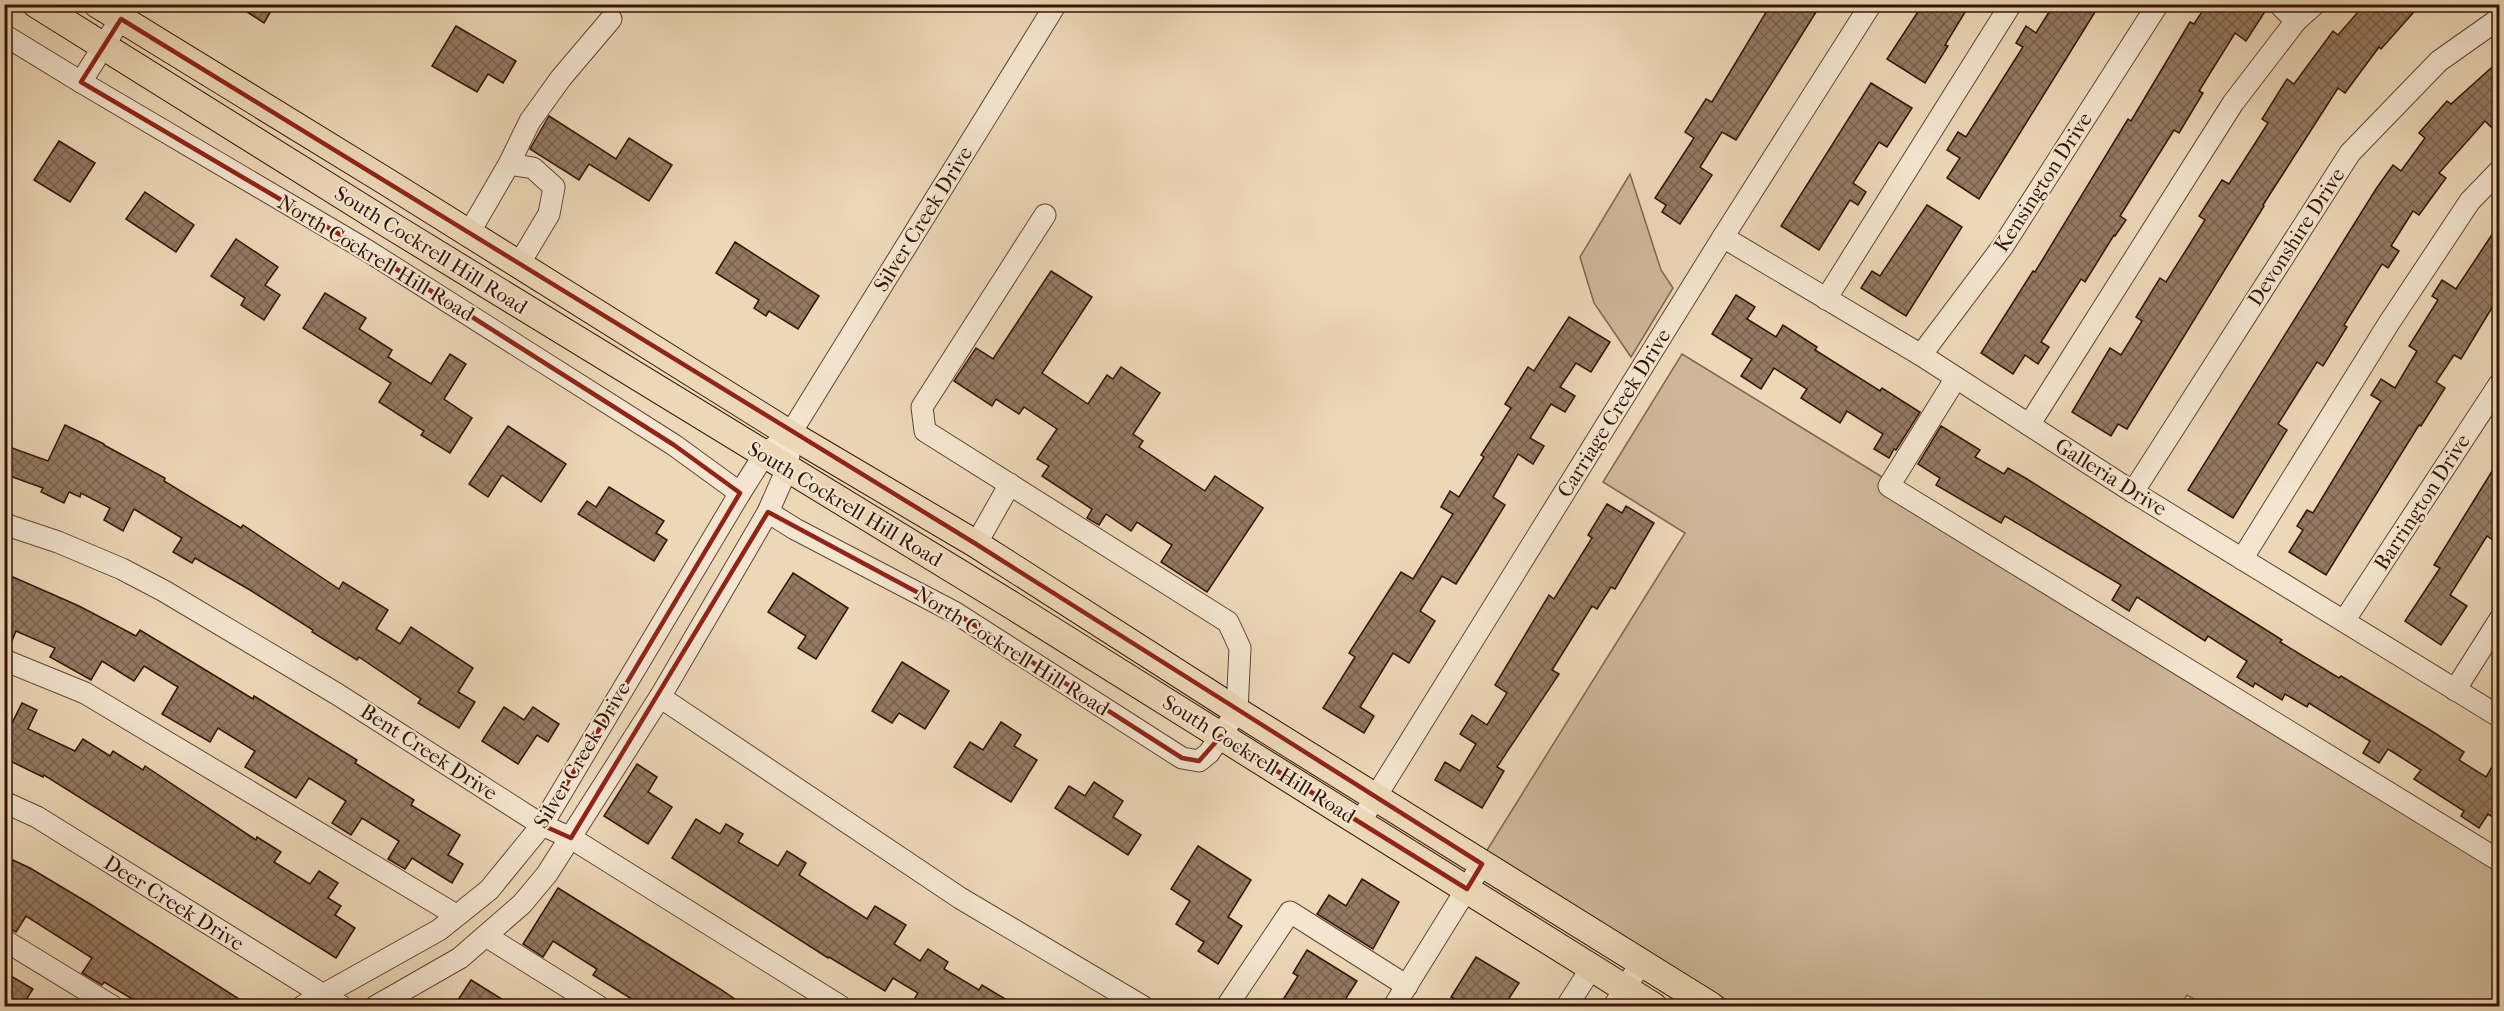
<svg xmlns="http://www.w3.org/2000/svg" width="2504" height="1011" viewBox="0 0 2504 1011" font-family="'IM FELL French Canon',serif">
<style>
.grass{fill:#cdb699;stroke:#816550;stroke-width:1.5}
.building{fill:url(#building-cross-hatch);stroke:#351406;stroke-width:1.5}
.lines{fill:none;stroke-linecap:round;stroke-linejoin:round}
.minor-casing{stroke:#634532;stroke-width:23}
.major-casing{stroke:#351406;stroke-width:29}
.minor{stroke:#f3e5d0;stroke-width:21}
.major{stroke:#ecd7b7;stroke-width:27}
.marked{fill:none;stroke:#8f2418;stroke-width:4.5;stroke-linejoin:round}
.labels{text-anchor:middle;stroke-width:4.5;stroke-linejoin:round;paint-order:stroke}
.street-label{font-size:21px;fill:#351406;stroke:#f3e5d0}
</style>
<defs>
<pattern id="building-cross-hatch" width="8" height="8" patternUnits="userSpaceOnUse" patternTransform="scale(1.5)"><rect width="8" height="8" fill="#947962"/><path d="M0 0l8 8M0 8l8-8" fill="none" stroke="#7a624f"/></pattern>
</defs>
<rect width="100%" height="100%" fill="#ecd7b7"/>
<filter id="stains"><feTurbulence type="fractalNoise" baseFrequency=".00333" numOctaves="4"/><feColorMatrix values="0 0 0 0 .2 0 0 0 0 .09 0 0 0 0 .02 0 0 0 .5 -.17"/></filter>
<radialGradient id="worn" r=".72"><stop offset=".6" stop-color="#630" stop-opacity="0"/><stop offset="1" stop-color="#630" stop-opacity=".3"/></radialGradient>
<g class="grass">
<polygon points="1630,174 1661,270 1673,288 1631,357 1594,303 1580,257"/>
<polygon points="1682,354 1887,480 2499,873 2499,1006 2206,1006 2187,995 2180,1006 1737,1006 1484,855 1685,533 1603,482"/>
</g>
<g class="building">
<polygon points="235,4 275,4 264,23"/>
<polygon points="1771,4 1821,4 1736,140 1722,132 1700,167 1712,175 1680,224 1662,212 1666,205 1655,198 1694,138 1685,132 1706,99 1712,102"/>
<polygon points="1923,4 1970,4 1945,45 1948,46 1925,83 1887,59"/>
<polygon points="2054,4 2100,4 1979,199 1947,178 1960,158 1947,150 1958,132 1966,137 2023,47 2016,43 2026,26 2036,33"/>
<polygon points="2207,4 2258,4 2266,10 2246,41 2235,33 2199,91 2203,93 2179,133 2174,130 2120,216 2126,220 2115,236 2114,235 2085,282 2081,279 2041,342 2049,347 2038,364 2025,355 2013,374 1981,353 2033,271 2035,272 2128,119 2131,121 2190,22 2194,24"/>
<polygon points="2365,4 2421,4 2381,49 2379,47 2345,93 2338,88 2263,205 2264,206 2127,429 2118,424 2111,436 2072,412 2110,348 2121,355 2142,321 2136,317 2160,278 2166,282 2205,220 2199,216 2222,180 2229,184 2268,123 2262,119 2287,79 2294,84 2333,31 2338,35"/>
<polygon points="456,26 516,61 503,83 488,74 477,92 432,66"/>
<polygon points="2499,61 2499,121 2492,128 2485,121 2439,173 2446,178 2419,215 2413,211 2391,246 2399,251 2388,268 2382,264 2344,325 2347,327 2323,366 2317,362 2278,424 2287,430 2233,518 2188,490 2376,189 2393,165 2401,171 2425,138 2419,133 2447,101 2451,104"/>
<polygon points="1871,83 1912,108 1887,147 1879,142 1853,183 1866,192 1858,205 1850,200 1819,250 1781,226"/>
<polygon points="549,116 616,159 629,138 672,165 649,201 589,164 579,180 530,149"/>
<polygon points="59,141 95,163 70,202 34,180"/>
<polygon points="145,192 194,225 176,252 126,219"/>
<polygon points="1927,205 1962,227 1906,316 1861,288 1872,271 1880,276"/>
<polygon points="2499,224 2499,296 2461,359 2454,355 2436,382 2445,388 2421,426 2419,425 2326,575 2289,552 2303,530 2297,526 2307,510 2313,513 2381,401 2371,395 2381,379 2395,388 2417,351 2409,346 2438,300 2432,296 2442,280 2456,289"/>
<polygon points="236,239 278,267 265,285 280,295 264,320 241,305 245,298 211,276"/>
<polygon points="735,242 819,296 798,329 769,311 766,316 754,308 759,300 716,273"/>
<polygon points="1051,271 1092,297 1042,373 1088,404 1107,375 1113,379 1121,367 1160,393 1133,434 1143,441 1139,447 1205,491 1215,476 1263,508 1207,592 1161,562 1172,545 1137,522 1131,531 1106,514 1099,525 1087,518 1092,509 1042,476 1049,466 1037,459 1057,429 1024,407 1019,414 996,399 992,406 954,381 976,348 993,359"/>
<polygon points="325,293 366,318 359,329 392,350 388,357 431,384 450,354 466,364 444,399 472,418 450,453 421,435 424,431 379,402 391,383 303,328"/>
<polygon points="1736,295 1755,307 1747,319 1776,337 1783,325 1817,347 1815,350 1880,391 1882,388 1918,411 1920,412 1896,450 1894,449 1889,458 1874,449 1883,434 1847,411 1840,423 1801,398 1807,389 1774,368 1761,389 1741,376 1752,359 1712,334"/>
<polygon points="1569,317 1610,342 1591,372 1576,363 1560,387 1575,396 1565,412 1551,404 1530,438 1544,446 1533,464 1518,454 1493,497 1505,505 1478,549 1456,584 1442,576 1420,611 1435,621 1409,663 1393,653 1360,707 1374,716 1364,733 1323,708 1355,657 1349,653 1401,572 1413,579 1453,514 1441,507 1450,491 1459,497 1484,457 1481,455 1511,408 1505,404 1528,367 1534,371"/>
<polygon points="65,425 104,444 104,445 165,478 164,481 241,528 243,525 339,589 343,582 388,610 376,629 400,644 411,627 473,668 458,692 475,702 459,728 418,703 421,699 359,657 357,660 312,632 313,630 250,590 195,558 192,563 173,552 182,538 134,509 123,531 104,520 110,508 81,493 80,497 69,492 64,503 41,492 43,488 4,474 4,445 48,461"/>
<polygon points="508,426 566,464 541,502 502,475 488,497 469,484"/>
<polygon points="1941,426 1980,450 1975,457 2004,474 2008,468 2027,479 2282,640 2280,642 2339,678 2341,676 2430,730 2464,752 2459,760 2486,777 2499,755 2499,821 2488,814 2479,828 2461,816 2464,811 2414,779 2421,770 2388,749 2379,763 2363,753 2370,741 2309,703 2307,707 2285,694 2282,700 2255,683 2253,687 2237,677 2247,661 2208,636 2205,641 2137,597 2129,611 2112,600 2121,585 2005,516 2001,523 1936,485 1940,478 1918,464"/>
<polygon points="2499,460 2499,544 2487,536 2450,595 2467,606 2441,645 2405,621 2440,568 2434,565"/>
<polygon points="609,487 664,521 656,533 667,540 654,561 578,514 587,501 596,507"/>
<polygon points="1607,504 1622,513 1626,506 1654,523 1615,589 1611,587 1597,609 1592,606 1552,670 1559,674 1497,767 1504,771 1482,808 1435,780 1445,762 1460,771 1476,744 1460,734 1472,715 1487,725 1507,693 1495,685 1549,595 1554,599 1592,538 1588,535"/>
<polygon points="793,573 848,608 816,659 798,648 806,636 768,612"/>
<polygon points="13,577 79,606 136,636 140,630 253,699 254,696 357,760 355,763 414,800 411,805 460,835 448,855 463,864 452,883 412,858 405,869 388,859 399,841 362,818 351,835 332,823 346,801 309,778 296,798 245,767 255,751 218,728 210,742 162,714 178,687 144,666 134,681 102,661 91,680 50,657 55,648 16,631 9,648 4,648 4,596"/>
<polygon points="902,662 949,691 925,729 899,713 892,723 872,711"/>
<polygon points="22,703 37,710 28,729 75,751 83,739 110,756 113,751 143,770 145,766 256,840 257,837 281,852 274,862 310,884 319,871 338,883 328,898 341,906 335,915 355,928 336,958 44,775 43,777 4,758 4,739"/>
<polygon points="504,707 524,720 533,707 559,724 548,742 537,735 518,764 482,741"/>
<polygon points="1001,722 1021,735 1014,746 1037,760 1011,802 954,767 970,742 983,750"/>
<polygon points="637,764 657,777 648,792 672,807 648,844 604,816"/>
<polygon points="1094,782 1123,801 1113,817 1141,835 1128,855 1055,808 1069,786 1085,796"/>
<polygon points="696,819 720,834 726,824 743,834 738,842 778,866 787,851 806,863 799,875 867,919 875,906 906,925 894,944 920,961 928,949 948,962 944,969 979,990 982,985 1017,1006 910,1006 918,993 893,978 885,991 829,957 828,958 672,858"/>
<polygon points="1198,846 1251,880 1228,917 1242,926 1218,964 1198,951 1204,942 1176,924 1190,901 1171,889"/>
<polygon points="4,856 30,868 90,904 250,1006 144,1006 104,982 102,985 82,973 92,958 26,916 16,932 4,925"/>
<polygon points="1362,879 1399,902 1373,949 1317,914 1329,895 1346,906"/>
<polygon points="558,888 720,989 745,1006 643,1006 593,975 597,969 553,941 543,957 523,944"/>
<polygon points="1307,950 1357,981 1341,1006 1279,1006 1298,976 1293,973"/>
<polygon points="1476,957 1519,983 1504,1006 1466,1006 1451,997"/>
<polygon points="4,972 33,989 22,1006 4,1006"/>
<polygon points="471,980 513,1006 454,1006"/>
</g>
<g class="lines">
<defs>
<g id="minor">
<polyline points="2279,4 2296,21"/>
<polyline points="4,35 81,82 368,251 674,445 740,493"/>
<polyline points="81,82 130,4"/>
<polyline points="509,164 533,168 554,187 549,214 519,264"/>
<polyline points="469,233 509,164 530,121 561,78 611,19"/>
<polyline points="1723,237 1921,355 2133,492 2500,717"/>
<polyline points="1826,299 2011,4"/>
<polyline points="1921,355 2003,246 2158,4"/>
<polyline points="1956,378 1889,486 2500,861"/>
<polyline points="2029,425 2233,103 2296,21 2315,4"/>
<polyline points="2133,492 2350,153 2439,61 2500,18"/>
<polyline points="768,512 795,529 954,612 1182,758 1199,761 1209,753 1237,711 1240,648 1228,622 925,431 922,407 1045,215"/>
<polyline points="4,524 58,542 122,569 164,591 337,694 542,825 571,838 840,1006"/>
<polyline points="976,544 1010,484"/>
<polyline points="2242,559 2389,323 2470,201 2500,170"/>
<polyline points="2344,621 2500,383"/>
<polyline points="4,660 85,693 456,915"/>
<polyline points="2455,690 2500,619"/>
<polyline points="660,697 960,898 1142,1006"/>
<polyline points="4,802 37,817 341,1006"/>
<polyline points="1360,822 1723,237 1871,4"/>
<polyline points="486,936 598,1006"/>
<polyline points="4,940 112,1006"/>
<polyline points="303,1006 439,930 489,890 542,825 740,493 764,455 790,434 1056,4"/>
<polyline points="376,1006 460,958 522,904 547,874 660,697 768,512 787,469 789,455"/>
<polyline points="1227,1006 1290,912 1407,986"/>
<polyline points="1394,1006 1482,864"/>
<polyline points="1567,1006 1592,967"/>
<polyline points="1614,1006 1641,963"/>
</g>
<g id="major">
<polyline points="36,4 385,222 1013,606 1653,1006"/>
<polyline points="97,4 387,182 790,434 976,544 1237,711 1711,1006"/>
</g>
</defs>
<use href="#minor" class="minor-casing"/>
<use href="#major" class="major-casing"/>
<use href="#minor" class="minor"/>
<use href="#major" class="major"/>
</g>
<path class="marked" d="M121,19L976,544L1482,864L1467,889L1221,736L1199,761L1182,758L954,612L768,512L571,838L542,825L740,493L674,445L368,251L81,82Z"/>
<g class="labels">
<g class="street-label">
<text transform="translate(2043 182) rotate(-57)" y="7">Kensington Drive</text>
<text transform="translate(923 219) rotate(-58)" y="7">Silver Creek Drive</text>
<text transform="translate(2296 237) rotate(-57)" y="7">Devonshire Drive</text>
<text transform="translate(431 250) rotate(32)" y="7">South Cockrell Hill Road</text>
<text transform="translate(376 258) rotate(31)" y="7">North Cockrell Hill Road</text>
<text transform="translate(1614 413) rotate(-58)" y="7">Carriage Creek Drive</text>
<text transform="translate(2111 477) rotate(32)" y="7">Galleria Drive</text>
<text transform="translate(2422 502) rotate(-57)" y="7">Barrington Drive</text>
<text transform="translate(845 504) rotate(31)" y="7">South Cockrell Hill Road</text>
<text transform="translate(1012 651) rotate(32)" y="7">North Cockrell Hill Road</text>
<text transform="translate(429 752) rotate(33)" y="7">Bent Creek Drive</text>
<text transform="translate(582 755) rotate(-59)" y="7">Silver Creek Drive</text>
<text transform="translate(1259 759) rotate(32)" y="7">South Cockrell Hill Road</text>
<text transform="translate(174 903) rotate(32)" y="7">Deer Creek Drive</text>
</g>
</g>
<rect width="2504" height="1011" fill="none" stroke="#ecd7b7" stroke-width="24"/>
<rect x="6" y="6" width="2492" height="999" fill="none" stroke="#351406" stroke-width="3"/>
<rect x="12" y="12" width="2480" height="987" fill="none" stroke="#351406" stroke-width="1.5"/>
<rect width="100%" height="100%" filter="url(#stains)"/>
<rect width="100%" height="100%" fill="url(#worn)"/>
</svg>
